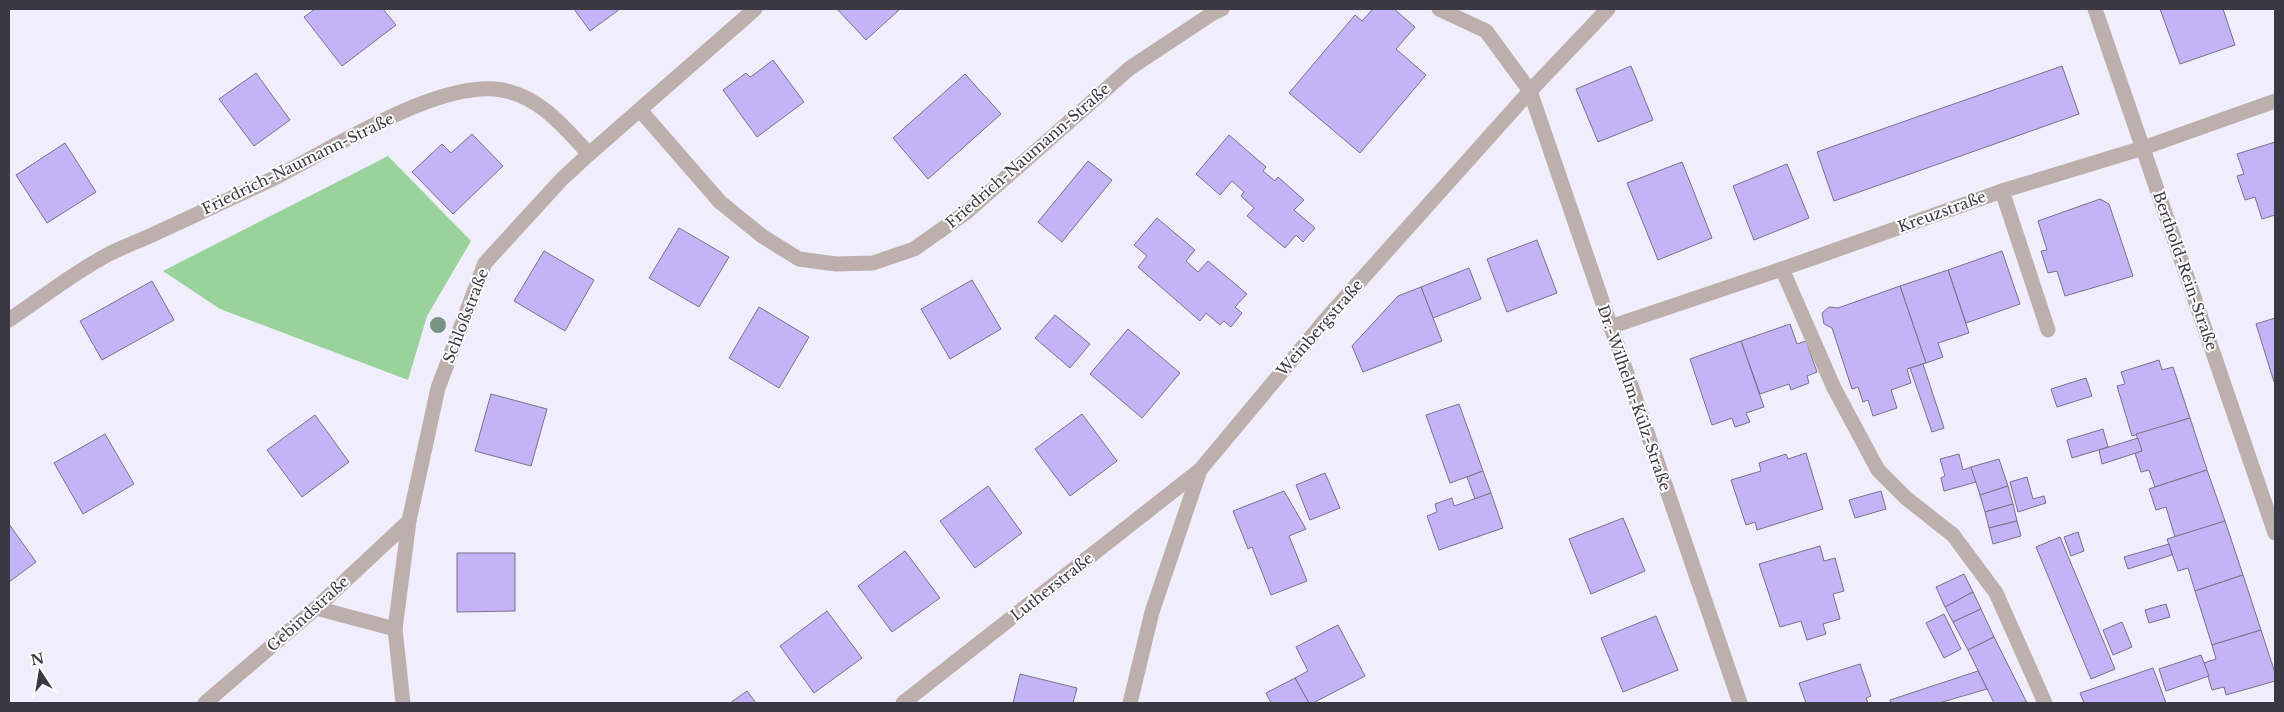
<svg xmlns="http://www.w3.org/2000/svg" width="2284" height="712" viewBox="0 0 2284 712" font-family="'Libre Baskerville',serif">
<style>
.green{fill:#9ad29c}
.building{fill:#c4b3f7;stroke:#787389}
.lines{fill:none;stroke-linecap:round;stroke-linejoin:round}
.service{stroke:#bdb0ac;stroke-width:15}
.minor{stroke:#bdb0ac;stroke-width:15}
.tree{fill:#799382}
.labels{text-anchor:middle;stroke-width:4;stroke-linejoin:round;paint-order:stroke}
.street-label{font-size:15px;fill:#3a3842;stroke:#fdfdfd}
</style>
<rect width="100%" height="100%" fill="#f0edfd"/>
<polygon class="green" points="388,156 471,241 427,316 408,380 220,309 163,271"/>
<g class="building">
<polygon points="315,9 383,9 396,25 342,66 304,17"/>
<polygon points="574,9 620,9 590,31"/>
<polygon points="837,9 900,9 866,40"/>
<polygon points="1373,9 1394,9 1415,27 1396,49 1426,75 1360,153 1289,93 1355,15 1362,21"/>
<polygon points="2160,9 2223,9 2235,45 2180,64"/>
<polygon points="773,60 804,102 757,137 723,90 746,73 750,77 752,76"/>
<polygon points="1631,66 1653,120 1598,142 1576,89"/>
<polygon points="2062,66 2079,114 1834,201 1817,152"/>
<polygon points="256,73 290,120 254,146 219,99"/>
<polygon points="965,74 1001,114 928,179 893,138"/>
<polygon points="472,134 503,166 453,214 412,172 442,144 451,153"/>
<polygon points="1229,135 1266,167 1263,171 1275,181 1278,177 1304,200 1294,210 1315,228 1303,242 1296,235 1285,248 1247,216 1254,208 1241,196 1244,192 1232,181 1220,195 1196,174"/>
<polygon points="2275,142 2275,215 2262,219 2255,197 2245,200 2237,176 2244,174 2237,154"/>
<polygon points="65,143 96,192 47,223 16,175"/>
<polygon points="1088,161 1112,180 1062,242 1038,222"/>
<polygon points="1682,162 1712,238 1658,260 1627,183"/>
<polygon points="1787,164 1809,218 1754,240 1733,186"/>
<polygon points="2100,199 2109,204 2133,276 2065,296 2057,271 2048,273 2041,251 2047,250 2038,221"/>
<polygon points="1157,218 1195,250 1186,261 1198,272 1208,261 1247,294 1235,307 1242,313 1231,327 1224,321 1220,325 1206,313 1200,321 1138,267 1147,256 1134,245"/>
<polygon points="679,228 729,257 699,307 649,278"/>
<polygon points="1537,240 1557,293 1507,312 1487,259"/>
<polygon points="544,251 594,280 565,331 514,301"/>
<polygon points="2002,251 2020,304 1966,323 1948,270"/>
<polygon points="1469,268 1481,299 1433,318 1421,287"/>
<polygon points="1948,270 1969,333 1938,343 1943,357 1926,363 1900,286"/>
<polygon points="972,280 1001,329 950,359 921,309"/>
<polygon points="152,281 174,320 102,360 80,321"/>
<polygon points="1900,286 1926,363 1907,369 1911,383 1891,390 1897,408 1873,416 1868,400 1863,402 1858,387 1852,389 1832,328 1824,324 1822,313 1829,307 1838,308"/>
<polygon points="1421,287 1442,341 1363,372 1352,346 1398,296"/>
<polygon points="759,307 809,337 779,388 729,358"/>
<polygon points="1055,315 1090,344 1070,368 1035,338"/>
<polygon points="2275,318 2275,382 2274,382 2256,324"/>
<polygon points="1790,324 1797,344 1806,341 1817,372 1807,376 1809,383 1791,390 1789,384 1760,394 1741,341"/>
<polygon points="1128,329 1180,373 1142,418 1090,374"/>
<polygon points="1741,341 1764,407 1746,413 1750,422 1735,427 1732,418 1712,425 1690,359"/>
<polygon points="2159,360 2162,370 2173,367 2190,418 2132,436 2117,386 2125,384 2121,372"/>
<polygon points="1923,364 1944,428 1932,432 1910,368"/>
<polygon points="2086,378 2092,396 2057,407 2051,389"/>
<polygon points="491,394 547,409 531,466 475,451"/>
<polygon points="1459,404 1483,471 1450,483 1426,415"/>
<polygon points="1082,414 1117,461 1070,496 1035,449"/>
<polygon points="315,415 349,462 302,497 267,450"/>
<polygon points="2190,418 2207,470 2155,487 2149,470 2141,472 2135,453 2142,451 2136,434"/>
<polygon points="2103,429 2108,447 2072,458 2067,440"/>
<polygon points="105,434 134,484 83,514 54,463"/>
<polygon points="2138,438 2142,451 2102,464 2099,450"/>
<polygon points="1806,453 1823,509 1757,530 1755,522 1746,525 1731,480 1761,471 1759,463 1786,454 1788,459"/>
<polygon points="1959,454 1963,470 1971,467 1976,482 1944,491 1941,478 1945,476 1940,459"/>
<polygon points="1999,459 2008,486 1980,495 1971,467"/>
<polygon points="2207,470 2225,521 2175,537 2166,507 2156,510 2149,489"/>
<polygon points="1483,471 1491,493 1475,499 1467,477"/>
<polygon points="1325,473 1340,508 1310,520 1296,485"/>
<polygon points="2027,477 2033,499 2044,496 2046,503 2018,512 2010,482"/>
<polygon points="988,486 1022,533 975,568 940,521"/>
<polygon points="2008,486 2013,504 1985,512 1980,495"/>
<polygon points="1284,491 1306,529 1289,536 1307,581 1271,595 1252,547 1248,549 1233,511"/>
<polygon points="1881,491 1886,509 1855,518 1849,500"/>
<polygon points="1491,493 1503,528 1439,550 1427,516 1437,512 1435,504 1452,498 1454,506"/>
<polygon points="2013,504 2017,521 1989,528 1985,512"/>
<polygon points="1623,518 1645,571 1591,594 1569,539"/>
<polygon points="2017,521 2021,536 1993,544 1989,528"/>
<polygon points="2225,521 2243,575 2195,591 2188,568 2178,571 2167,539"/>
<polygon points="9,524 36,562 9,582"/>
<polygon points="2078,532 2084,551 2071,556 2064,537"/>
<polygon points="2060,537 2115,669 2091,679 2036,547"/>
<polygon points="2169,544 2172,555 2128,569 2124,557"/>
<polygon points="1820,546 1824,561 1835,558 1844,591 1833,594 1840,619 1823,624 1826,634 1807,640 1801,621 1780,627 1759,564"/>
<polygon points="905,551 940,598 892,632 858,586"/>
<polygon points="457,553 515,553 515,611 457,612"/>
<polygon points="1964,574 1973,592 1945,607 1936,587"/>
<polygon points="2243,575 2261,630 2212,645 2195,591"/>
<polygon points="1973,592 1981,609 1953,622 1945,607"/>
<polygon points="2166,604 2170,617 2149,623 2145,610"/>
<polygon points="1981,609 1994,637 1968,650 1953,622"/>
<polygon points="827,611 862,658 814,693 780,646"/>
<polygon points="1944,614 1961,649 1944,658 1926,623"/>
<polygon points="1656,616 1678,670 1623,692 1601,638"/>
<polygon points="2122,622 2132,647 2113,655 2103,630"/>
<polygon points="1338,625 1365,676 1313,703 1309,703 1295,678 1308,671 1296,647"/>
<polygon points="2261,630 2275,673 2275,681 2226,695 2224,687 2212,690 2204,663 2216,659 2212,645"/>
<polygon points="1994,637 2027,703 1994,703 1968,650"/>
<polygon points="2201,655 2209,676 2166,691 2159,669"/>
<polygon points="1860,664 1871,696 1866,698 1868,703 1806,703 1799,683"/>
<polygon points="2153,668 2166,703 2084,703 2080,693"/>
<polygon points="1978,671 1987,689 1939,703 1891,703 1890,700"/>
<polygon points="1020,674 1077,688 1073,703 1013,703"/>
<polygon points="1295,678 1309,703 1271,703 1266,693"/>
<polygon points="747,691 756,703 730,703"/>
</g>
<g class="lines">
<g class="service">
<polyline points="2002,191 2048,330"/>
<polyline points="1782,269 1834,388 1878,470 1906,498 1953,535 1996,593 2045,703"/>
</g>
<g class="minor">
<polyline points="1439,9 1486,31 1530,91 1740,703"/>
<polyline points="2095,9 2275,533"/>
<polyline points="640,110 720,202 762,236 799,259 836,264 873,263 914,249 968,211 1130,68 1213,13 1222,9"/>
<path d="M9,320C39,300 68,277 100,259C116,249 135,243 152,235C188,218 225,201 262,184C322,156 436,78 502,90C540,97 564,127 589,154"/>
<polyline points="1610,327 1782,269 2002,191 2143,148 2275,101"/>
<polyline points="316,608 395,629"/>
<polyline points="205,703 316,608 409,521"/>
<polyline points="403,703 395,629 409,521 438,388 485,263 562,179 589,154 755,9"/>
<polyline points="903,703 1200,470"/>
<polyline points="1130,703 1152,612 1200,470 1326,319 1530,91 1608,9"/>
</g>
</g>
<circle class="tree" cx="438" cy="325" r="8"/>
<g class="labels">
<g class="street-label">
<text transform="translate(1028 156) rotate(-41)" y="5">Friedrich-Naumann-Straße</text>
<text transform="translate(298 164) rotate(-26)" y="5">Friedrich-Naumann-Straße</text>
<text transform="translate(1942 212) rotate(-20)" y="5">Kreuzstraße</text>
<text transform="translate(2185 271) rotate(71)" y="5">Berthold-Rein-Straße</text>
<text transform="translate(466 316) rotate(-69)" y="5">Schloßstraße</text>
<text transform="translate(1320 328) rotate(-49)" y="5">Weinbergstraße</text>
<text transform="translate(1634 398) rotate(71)" y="5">Dr.-Wilhelm-Külz-Straße</text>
<text transform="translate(1052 587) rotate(-38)" y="5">Lutherstraße</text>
<text transform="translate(308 614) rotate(-42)" y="5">Gebindstraße</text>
</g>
</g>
<rect width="2284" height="712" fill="none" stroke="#3a3842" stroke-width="20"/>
<g transform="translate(40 672) rotate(348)" stroke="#fdfdfd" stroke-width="4" paint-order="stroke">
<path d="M0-4L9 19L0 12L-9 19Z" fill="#3a3842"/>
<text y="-8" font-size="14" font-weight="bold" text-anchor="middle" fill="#3a3842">N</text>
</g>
</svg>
